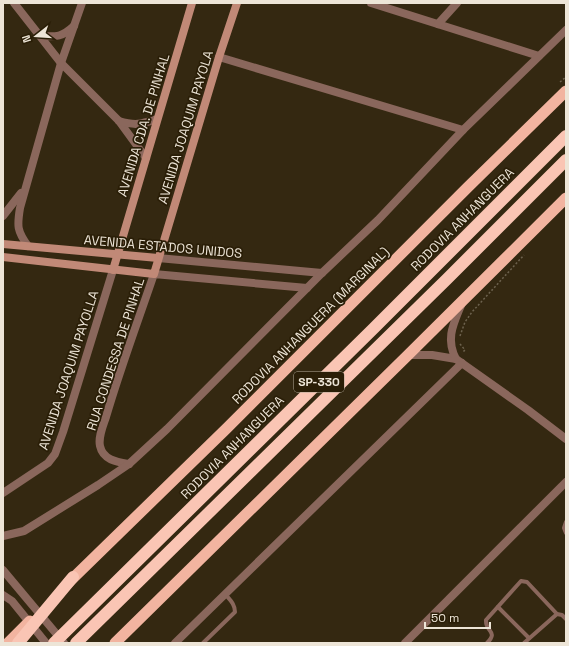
<svg xmlns="http://www.w3.org/2000/svg" width="569" height="646" viewBox="0 0 569 646" font-family="'Space Grotesk',sans-serif">
<style>
.lines{fill:none;stroke-linecap:round;stroke-linejoin:round}
.path{stroke:#6d624e;stroke-width:1.5;stroke-dasharray:2 2;stroke-linecap:butt}
.service{stroke:#8a675c;stroke-width:4}
.minor{stroke:#8a675c;stroke-width:8}
.tertiary{stroke:#8a675c;stroke-width:8}
.secondary{stroke:#c18977;stroke-width:8}
.trunk{stroke:#f2b4a0;stroke-width:11}
.motorway{stroke:#fac5b4;stroke-width:12}
.labels{text-anchor:middle;stroke-width:3.5;stroke-linejoin:round;paint-order:stroke}
.shield{fill:#2a1e07;stroke:#b2a999;stroke-width:1}
.shield-label{font-size:12px;font-weight:bold;fill:#ede5d7}
.street-label{font-size:13px;fill:#ede5d7;stroke:#2a1e07}
</style>
<rect width="100%" height="100%" fill="#342811"/>
<g class="lines">
<g class="path">
<polyline points="560,82 566,77"/>
<polyline points="460,336 465,322 472,312 524,255"/>
<polyline points="460,344 465,350 462,353"/>
</g>
<g class="service">
<polyline points="566,522 564,528 566,533"/>
<polyline points="498,607 529,638"/>
<path d="M203,643L235,612C235,604 230,600 225,594"/>
<path d="M487,643C499,631 485,632 486,620L521,581L527,582L557,614L562,615L566,619"/>
<polyline points="524,643 557,614"/>
</g>
<g class="minor">
<polyline points="14,3 61,63 119,121 146,158"/>
<polyline points="371,3 539,56"/>
<polyline points="438,24 457,3"/>
<path d="M41,36C57,37 62,37 74,26"/>
<polyline points="219,57 463,130"/>
<path d="M119,121C136,126 141,124 157,119"/>
<polyline points="3,216 21,193"/>
<path d="M28,246C17,231 17,226 20,208L61,63L82,3"/>
<polyline points="158,258 322,273"/>
<path d="M129,464C117,462 103,460 100,446C98,437 103,426 106,417C120,369 138,321 154,274L307,288"/>
<polyline points="3,493 48,463 55,454 63,432 113,270"/>
<polyline points="3,536 24,531 98,485 129,464 167,429 322,273 378,220 463,130 566,30"/>
<polyline points="175,643 462,363"/>
</g>
<g class="tertiary">
<polyline points="408,355 432,355 456,359 528,410 566,439"/>
<path d="M456,359C445,338 454,323 462,303"/>
<polyline points="3,570 64,643"/>
<polyline points="3,595 12,601 46,643"/>
<polyline points="405,643 566,482"/>
</g>
<g class="secondary">
<polyline points="3,244 158,258"/>
<polyline points="3,257 154,274 219,57 237,3"/>
<polyline points="113,270 192,3"/>
</g>
<g class="trunk">
<polyline points="68,583 226,429 468,187 566,91"/>
<polyline points="8,643 30,621"/>
<polyline points="115,643 408,355 566,198"/>
</g>
<g class="motorway">
<polyline points="18,643 73,577"/>
<polyline points="54,643 374,328 566,136"/>
<polyline points="76,643 446,280 566,160"/>
</g>
</g>
<g class="labels">
<rect class="shield" x="294" y="372" width="50" height="20" rx="3"/>
<g class="shield-label">
<text x="319" y="386">SP-330</text>
</g>
<g class="street-label">
<text transform="translate(143 125) rotate(-73)" y="5">AVENIDA CDA. DE PINHAL</text>
<text transform="translate(185 127) rotate(-73)" y="5">AVENIDA JOAQUIM PAYOLA</text>
<text transform="translate(462 219) rotate(-45)" y="5">RODOVIA ANHANGUERA</text>
<text transform="translate(163 246) rotate(5)" y="5">AVENIDA ESTADOS UNIDOS</text>
<text transform="translate(310 325) rotate(-45)" y="5">RODOVIA ANHANGUERA (MARGINAL)</text>
<text transform="translate(115 354) rotate(-72)" y="5">RUA CONDESSA DE PINHAL</text>
<text transform="translate(68 370) rotate(-72)" y="5">AVENIDA JOAQUIM PAYOLLA</text>
<text transform="translate(232 447) rotate(-45)" y="5">RODOVIA ANHANGUERA</text>
</g>
</g>
<rect width="569" height="646" fill="none" stroke="#ede5d7" stroke-width="8"/>
<g transform="translate(36 36) rotate(253)" stroke="#2a1e07" stroke-width="3" paint-order="stroke">
<path d="M0-3L7 15L0 10L-7 15Z" fill="#ede5d7"/>
<text y="-6" font-size="11" font-weight="bold" text-anchor="middle" fill="#ede5d7">N</text>
</g>
<path d="M425 622v6h65v-6" fill="none" stroke="#ede5d7" stroke-width="2"/>
<text x="431" y="622" font-size="12" fill="#ede5d7" stroke="#2a1e07" stroke-width="3" paint-order="stroke">50 m</text>
</svg>
